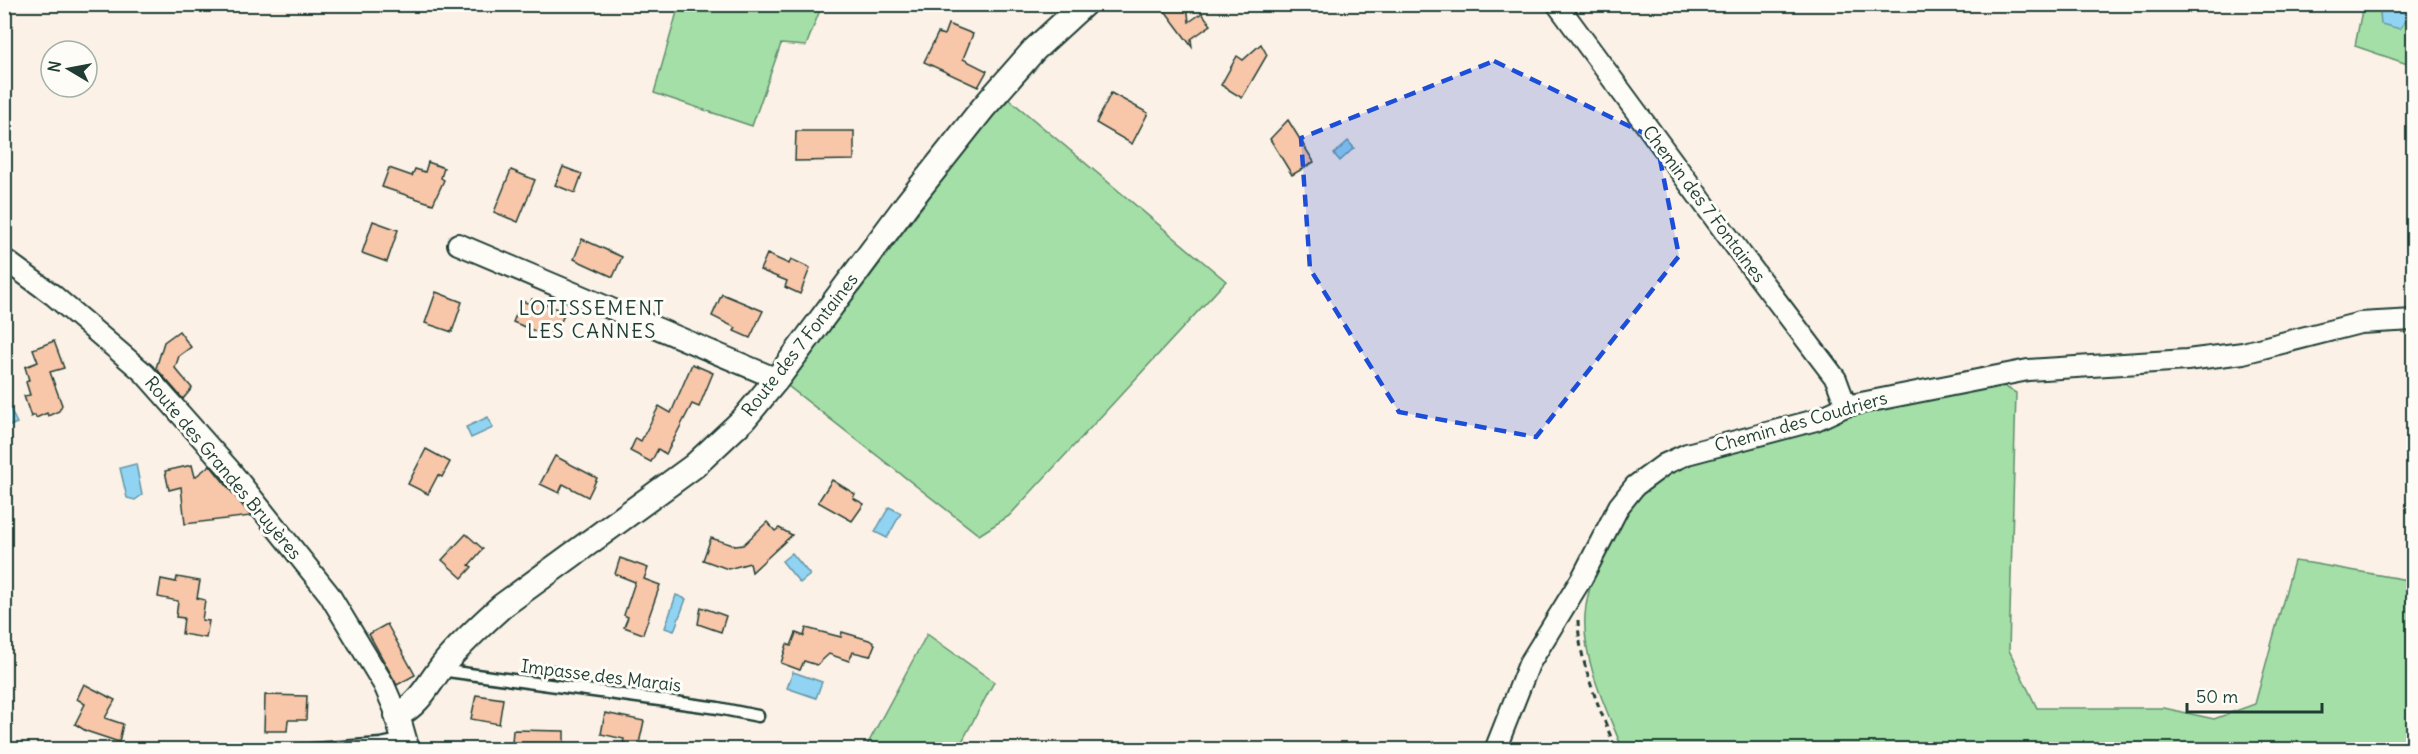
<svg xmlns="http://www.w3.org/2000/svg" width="2418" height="754" viewBox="0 0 2418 754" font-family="Delius,sans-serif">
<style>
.green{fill:#a3dfa6;stroke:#618e6d;stroke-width:1.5}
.water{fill:#91d3f2;stroke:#6397a6;stroke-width:1.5}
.building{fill:#f8c6a8;stroke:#1f3d34;stroke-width:1.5}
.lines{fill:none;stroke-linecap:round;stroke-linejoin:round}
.service-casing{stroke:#1f3d34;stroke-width:15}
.minor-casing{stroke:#1f3d34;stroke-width:24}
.tertiary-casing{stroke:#1f3d34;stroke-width:28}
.path{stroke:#1f3d34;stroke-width:3;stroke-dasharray:6 4.5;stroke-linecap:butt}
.service{stroke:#fdfcf7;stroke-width:10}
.minor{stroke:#fdfcf7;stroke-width:20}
.tertiary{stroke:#fdfcf7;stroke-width:24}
.marked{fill:#1d4ed8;fill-opacity:0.2;stroke:#1d4ed8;stroke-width:4.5;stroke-dasharray:12 8;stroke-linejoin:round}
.labels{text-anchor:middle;stroke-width:6;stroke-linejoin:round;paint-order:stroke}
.street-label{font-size:18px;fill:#1f3d34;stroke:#fdfcf7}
.neighbourhood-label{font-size:20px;letter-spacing:1.5px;fill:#1f3d34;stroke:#fdfcf7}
</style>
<rect width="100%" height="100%" fill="#fcf1e7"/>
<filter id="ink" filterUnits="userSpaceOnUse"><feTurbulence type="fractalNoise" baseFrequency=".0167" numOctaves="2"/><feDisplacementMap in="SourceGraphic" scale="12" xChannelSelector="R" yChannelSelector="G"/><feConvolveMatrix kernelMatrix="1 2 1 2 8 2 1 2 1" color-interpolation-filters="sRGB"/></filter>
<g filter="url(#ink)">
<g class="green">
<polygon points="679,5 679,4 822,5 806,46 781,44 752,126 654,93"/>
<polygon points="2363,5 2413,5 2413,66 2355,46"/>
<polygon points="1009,99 1226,281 1009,516 979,535 788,386 976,135"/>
<path d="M2002,385L2016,393L2009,650L2037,708H2164L2214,719L2255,704L2294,561L2310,563L2413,581V749L1623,750C1606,708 1582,661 1585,615C1588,570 1625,497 1665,473C1693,457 1728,450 1759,441C1812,426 1864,410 1917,399C1945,394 1974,390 2002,385Z"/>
<polygon points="927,634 994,682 958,749 865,749"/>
</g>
<g class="water">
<polygon points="2384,5 2413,5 2413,10 2400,29 2381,24 2380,13"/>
<polygon points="1348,141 1354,148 1340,161 1334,154"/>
<polygon points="5,399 17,423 7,427 5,422"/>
<polygon points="488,417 493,428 471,438 466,427"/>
<polygon points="136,464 142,495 135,500 127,498 120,468"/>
<polygon points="889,507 901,513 887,538 875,532"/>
<polygon points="792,553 810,575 800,583 782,561"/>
<polygon points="676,595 686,599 674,631 665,628"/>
<polygon points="793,672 822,682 816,698 787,688"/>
</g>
<g class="building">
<polygon points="1160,4 1187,4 1189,22 1202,13 1211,25 1191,39 1192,47"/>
<polygon points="948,24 973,34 963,59 987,71 978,87 924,62 938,33 944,35"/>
<polygon points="1261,44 1267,55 1242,98 1221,85 1237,56 1243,60"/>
<polygon points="1111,93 1148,113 1132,144 1096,123"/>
<polygon points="1288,120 1314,162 1292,175 1270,139"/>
<polygon points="796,131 854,131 854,160 795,161"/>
<polygon points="428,162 444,168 441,178 444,180 433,204 382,187 389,168 412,176 415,169 425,172"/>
<polygon points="563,167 582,174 575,193 555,185"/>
<polygon points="511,170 535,180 518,222 494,212"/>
<polygon points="373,221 398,230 387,262 362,253"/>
<polygon points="582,239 622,257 613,277 574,259"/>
<polygon points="767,254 789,264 791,259 810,268 800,294 785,287 787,281 760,270"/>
<polygon points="436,292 462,302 452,332 425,323"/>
<polygon points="722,294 763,311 750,338 734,331 736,328 712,316"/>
<polygon points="532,299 565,312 554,339 513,322 522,301 530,304"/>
<polygon points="179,331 191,347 179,356 175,368 192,388 183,399 156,368 164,342"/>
<polygon points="54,341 64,368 50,372 62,405 59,411 48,416 47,413 36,418 35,415 31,417 24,396 30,395 26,382 29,380 25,367 38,362 33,349"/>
<polygon points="692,364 713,373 699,407 692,404 666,454 658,449 651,462 630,451 636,438 641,441 659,406 671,413"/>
<polygon points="426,449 450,462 442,477 438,475 428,494 408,484"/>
<polygon points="555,456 597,478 588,497 563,484 559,493 540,484"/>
<polygon points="192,465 195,477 210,465 251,516 185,524 181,487 169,490 165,471"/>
<polygon points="832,480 855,494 853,498 864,504 852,521 818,502"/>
<polygon points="767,522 775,531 779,528 792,535 752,572 750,563 728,569 703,560 711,538 736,546 743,545"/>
<polygon points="466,534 483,549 469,565 472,567 462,578 442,560"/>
<polygon points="620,558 648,568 644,579 660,585 643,634 624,627 628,617 624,615 635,582 615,574"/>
<polygon points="177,577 200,581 197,598 205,600 202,620 209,621 206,638 182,634 184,618 176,617 178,601 158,597 161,579 176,582"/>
<polygon points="701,607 726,616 721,632 698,624"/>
<polygon points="387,624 415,675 397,685 369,634"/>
<polygon points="806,628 841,637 842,632 869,640 875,644 870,656 853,652 849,661 829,654 817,665 804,661 800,670 781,663 787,644 791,646 796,633 804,636"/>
<polygon points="541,664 556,665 553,678 539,676"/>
<polygon points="84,684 115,700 105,718 123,724 119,742 86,731 75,724 85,704 77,699"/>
<polygon points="265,695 307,696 306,720 288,720 287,731 264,731"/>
<polygon points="476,695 503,699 499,724 471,719"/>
<polygon points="605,713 644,721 638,748 623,745 624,739 601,734"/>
<polygon points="513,730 564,731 564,744 512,743"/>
</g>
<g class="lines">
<defs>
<g id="service">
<polyline points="440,670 718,708 758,716"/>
<polyline points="302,750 381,744 405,739"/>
</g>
<g id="minor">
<polyline points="1557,4 1738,250 1836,379 1846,406"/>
<polyline points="458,244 777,379"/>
<polyline points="4,259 53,295 144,373 230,470 329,594 384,685 397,715"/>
<polyline points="1495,750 1529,664 1582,578 1619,506 1635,486 1665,464 1687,454 1816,420 1846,406 2028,370 2187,360 2243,353 2360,323 2414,320"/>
</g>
<path id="tertiary" d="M407,750L397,715C419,705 429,683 443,665C461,643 482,624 502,606L694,466L743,420L777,379L907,204L983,108L1034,50L1084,4"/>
</defs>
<use href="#service" class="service-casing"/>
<use href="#minor" class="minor-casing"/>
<use href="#tertiary" class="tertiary-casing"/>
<path class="path" d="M1578,620C1579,665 1600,708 1616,750"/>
<use href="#service" class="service"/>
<use href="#minor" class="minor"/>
<use href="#tertiary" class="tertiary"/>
</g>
</g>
<path class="marked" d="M1494,61L1656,139L1679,256L1536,437L1399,412L1310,269L1301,138Z"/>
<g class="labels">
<g class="street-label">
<text transform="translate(1704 204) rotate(53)" y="6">Chemin des 7 Fontaines</text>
<text transform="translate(800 345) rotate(-52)" y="6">Route des 7 Fontaines</text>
<text transform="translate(1801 422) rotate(-16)" y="6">Chemin des Coudriers</text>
<text transform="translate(223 468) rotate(50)" y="6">Route des Grandes Bruyères</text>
<text transform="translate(601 676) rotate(7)" y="6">Impasse des Marais</text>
</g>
<g class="neighbourhood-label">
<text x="592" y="315">LOTISSEMENT<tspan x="592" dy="23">LES CANNES</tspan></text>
</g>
</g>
<rect width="2418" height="754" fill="none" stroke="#fdfcf7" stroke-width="24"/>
<rect x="12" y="12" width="2394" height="730" fill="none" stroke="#1f3d34" stroke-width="2" filter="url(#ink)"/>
<g transform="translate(69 69) rotate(280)"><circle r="28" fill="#fdfcf7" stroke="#a4b0a9" stroke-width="1.5"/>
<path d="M0-4.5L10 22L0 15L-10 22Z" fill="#1f3d34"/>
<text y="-9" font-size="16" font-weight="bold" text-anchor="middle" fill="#1f3d34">N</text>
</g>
<path d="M2187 703v9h135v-9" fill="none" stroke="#1f3d34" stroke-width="3"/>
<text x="2196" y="703" font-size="18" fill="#1f3d34" stroke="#fdfcf7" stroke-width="4.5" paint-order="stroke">50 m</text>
</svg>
